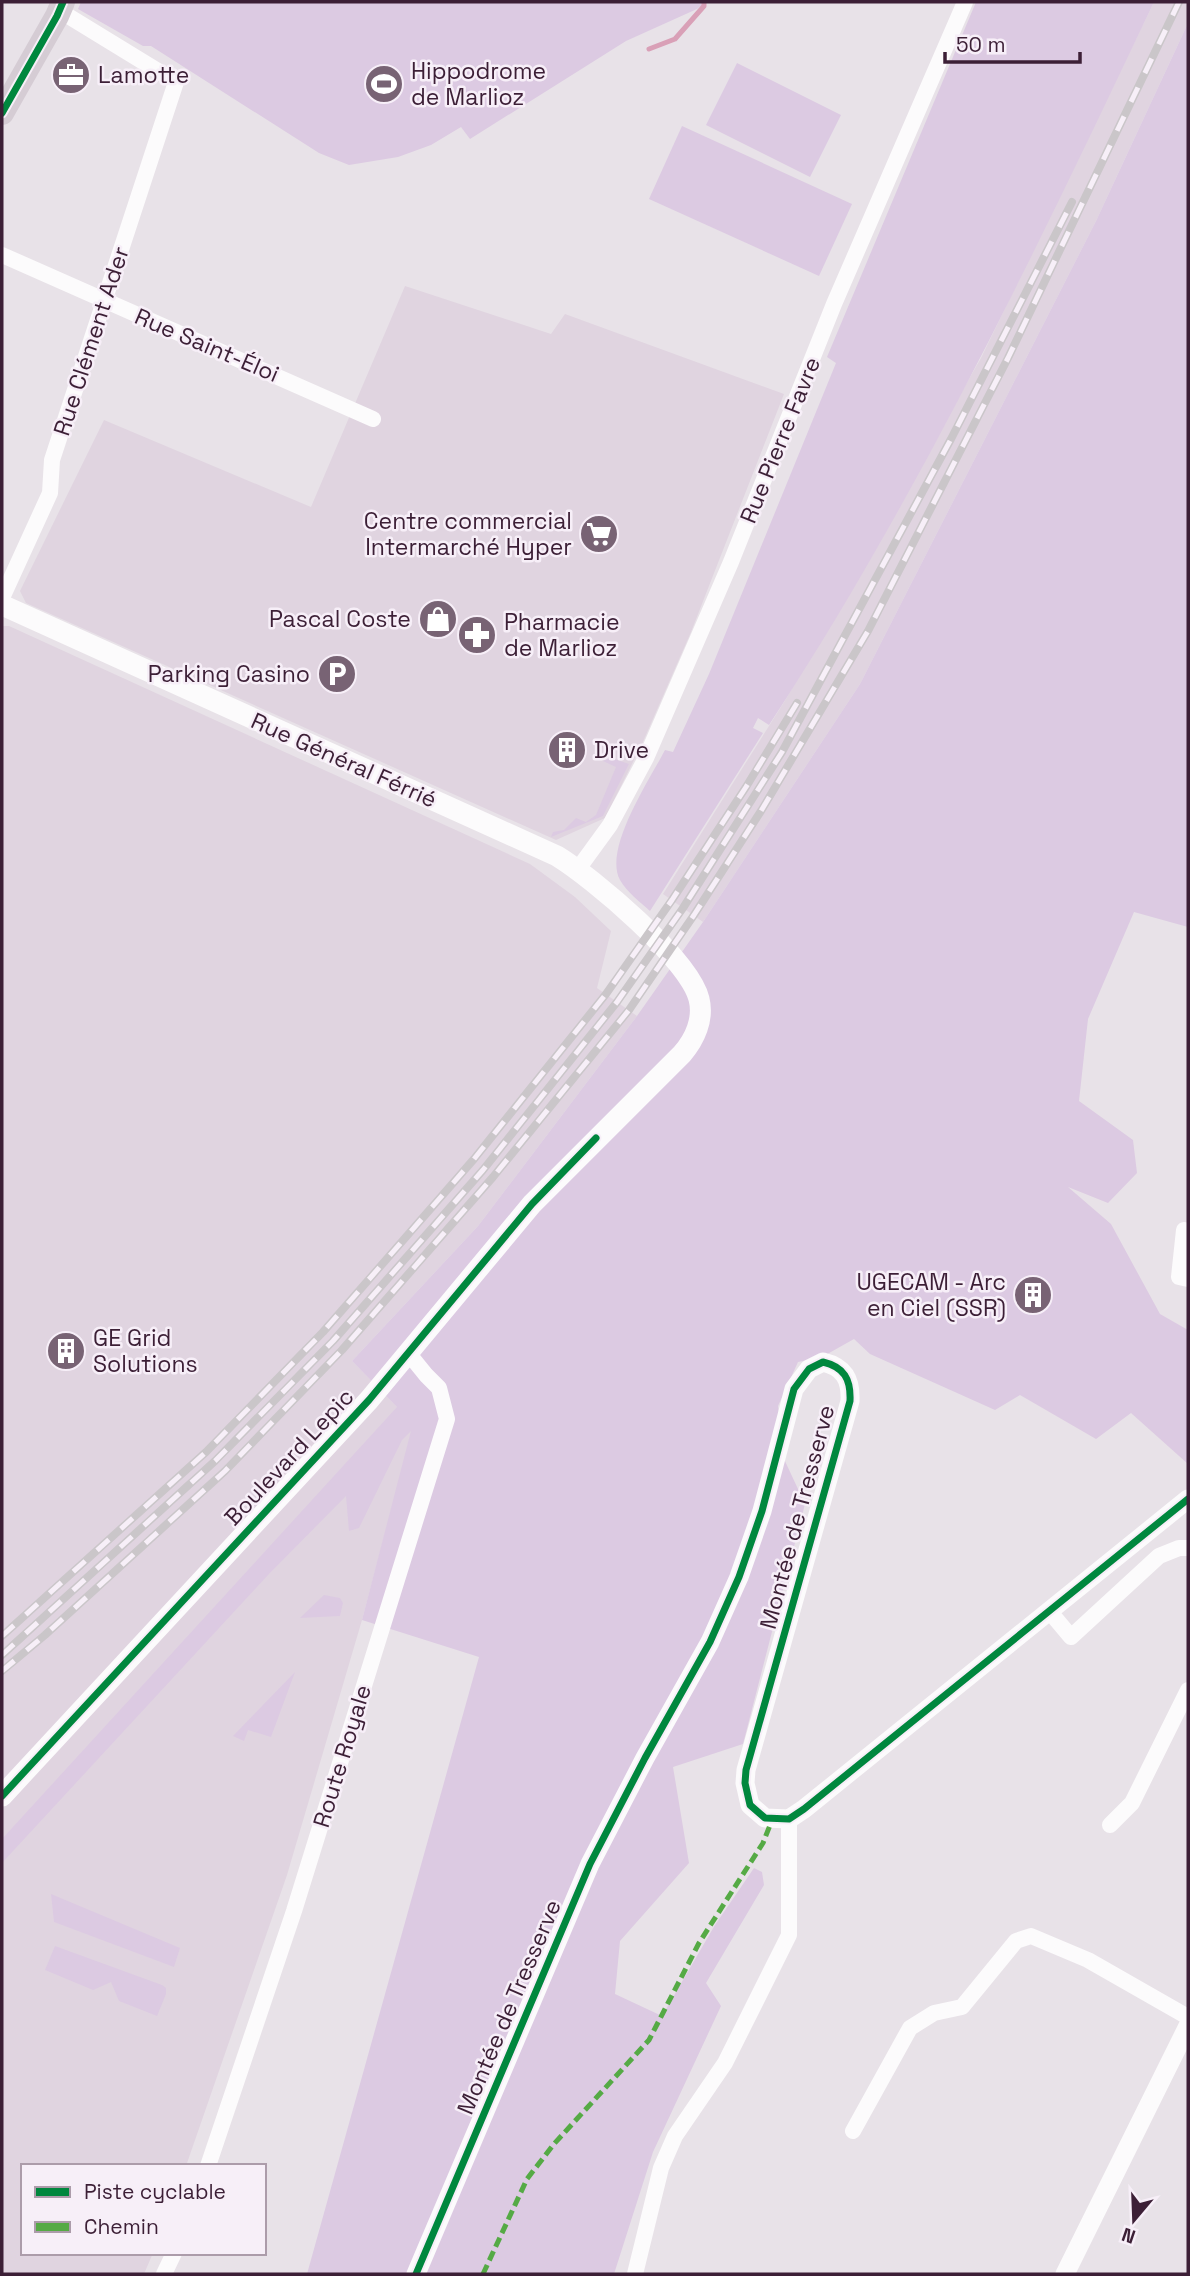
<svg xmlns="http://www.w3.org/2000/svg" width="1190" height="2276" viewBox="0 0 1190 2276" font-family="'Space Grotesk',sans-serif">
<style>
.built{fill:#e0d4e0}
.green{fill:#dccae2}
.lines{fill:none;stroke-linecap:round;stroke-linejoin:round}
.stream{stroke:#d9a0b7;stroke-width:5}
.minor{stroke:#fcfbfc;stroke-width:16}
.tertiary{stroke:#fcfbfc;stroke-width:19}
.secondary{stroke:#fcfbfc;stroke-width:21}
.primary{stroke:#d5ccd4;stroke-width:24}
.rail-casing{stroke:#cac6c9;stroke-width:8}
.rail{stroke:#f7eff8;stroke-width:5;stroke-dasharray:16;stroke-linecap:butt}
.quiet{stroke:#55aa45;stroke-width:5;stroke-dasharray:10 5;stroke-linecap:butt}
.cycleway-casing{stroke:#f7eff8;stroke-width:11}
.cycleway{stroke:#00873e;stroke-width:7}
.labels{text-anchor:middle;stroke-width:5;stroke-linejoin:round;paint-order:stroke}
.poi-label{font-size:23px;fill:#3c1f36;stroke:#f7eff8;text-anchor:start}
.street-label{font-size:23px;fill:#3c1f36;stroke:#f7eff8}
</style>
<rect width="100%" height="100%" fill="#e8e2e8"/>
<g class="built">
<polygon points="1154,2 1188,2 1188,23 1096,221 860,684 703,922 663,894 786,699 981,358"/>
<polygon points="405,286 551,334 565,314 784,394 691,632 642,744 605,818 556,840 26,603 20,591 104,420 311,507"/>
<polygon points="2,626 9,626 530,864 575,897 611,931 597,988 637,1016 478,1226 352,1361 414,1424 362,1620 287,1875 186,2166 23,2166 23,2253 153,2253 144,2274 2,2274"/>
</g>
<g class="green">
<polygon points="81,2 706,2 697,9 626,41 470,139 461,127 431,145 398,157 349,165 319,153 151,46 143,46 78,9"/>
<path d="M976,2H1154C1037,248 919,496 769,725L758,718L753,728L763,733L650,911C640,902 627,892 620,880C603,849 650,779 665,750L673,752L709,674L836,363L827,357Z"/>
<polygon points="1188,23 1188,927 1134,912 1088,1019 1079,1101 1133,1140 1137,1173 1108,1203 1068,1187 1111,1224 1160,1314 1188,1330 1188,1464 1131,1413 1096,1439 1020,1395 995,1410 870,1354 854,1339 822,1357 798,1362 778,1406 784,1459 805,1504 743,1744 673,1767 689,1863 620,1941 615,1994 662,2016 715,1925 754,1868 762,1872 764,1885 706,1983 721,2006 653,2152 614,2274 307,2274 479,1657 362,1620 411,1431 402,1440 359,1528 349,1531 346,1496 268,1575 2,1863 2,1839 397,1407 352,1361 478,1226 637,1016 703,922 860,684 1096,221"/>
<polygon points="737,63 841,115 810,177 706,125"/>
<polygon points="682,126 852,204 819,276 649,199"/>
<polygon points="611,758 629,764 603,816 551,837 553,832 564,830 576,818 586,822 596,815 616,767 603,761"/>
<polygon points="324,1595 340,1598 343,1603 340,1616 300,1618"/>
<polygon points="295,1672 271,1737 248,1730 244,1741 233,1736"/>
<polygon points="51,1894 180,1948 174,1967 54,1922"/>
<polygon points="55,1946 162,1985 166,1988 166,1994 157,2016 119,2001 111,1982 93,1990 45,1970"/>
</g>
<g class="lines">
<polyline class="stream" points="649,49 675,39 704,6 704,2"/>
<g class="minor">
<polyline points="2,255 373,419"/>
<polyline points="2,598 50,493 52,460 176,82 60,11"/>
<polyline points="578,869 610,825 646,758 731,562 834,304 965,2"/>
<polyline points="1184,1230 1179,1277 1188,1279"/>
<polyline points="1050,1612 1071,1637 1159,1556 1179,1548 1188,1548"/>
<polyline points="1110,1825 1132,1803 1188,1690"/>
<polyline points="853,2131 910,2028 934,2013 962,2007 1016,1941 1031,1936 1088,1960 1188,2017"/>
<polyline points="208,2166 294,1911 447,1419 439,1388 426,1375 409,1354"/>
<polyline points="164,2274 174,2253"/>
<polyline points="635,2274 661,2168 675,2136 725,2063 789,1935 789,1819"/>
</g>
<g class="tertiary">
<path d="M416,2274L590,1864L645,1758L710,1642L739,1577L762,1511L794,1389L809,1369L823,1362C844,1367 851,1379 850,1401L746,1770L745,1783L750,1805L765,1818L789,1819L804,1809L1188,1499"/>
<polyline points="1065,2274 1188,2026"/>
</g>
<path class="secondary" d="M2,605L557,856C593,878 689,959 699,999C704,1019 695,1039 682,1054L532,1204L369,1400L2,1796"/>
<polyline class="primary" points="2,113 57,16 63,2"/>
<defs>
<g id="rail">
<polyline points="2,1636 206,1452 323,1332 474,1159 606,994 672,900 746,787 797,703"/>
<polyline points="2,1655 215,1461 333,1341 483,1170 617,1002 683,908 782,752 951,439 1072,202"/>
<polyline points="2,1671 45,1635 225,1471 342,1350 493,1177 629,1010 694,915 761,811 868,631 1008,358 1179,2"/>
</g>
</defs>
<use href="#rail" class="rail-casing"/>
<use href="#rail" class="rail"/>
<polyline class="quiet" points="483,2274 527,2179 554,2144 649,2040 699,1943 763,1843 772,1820"/>
<defs>
<g id="cycleway">
<polyline points="2,113 57,16 63,2"/>
<polyline points="2,1796 369,1400 532,1204 596,1138"/>
<path d="M416,2274L590,1864L645,1758L710,1642L739,1577L762,1511L794,1389L809,1369L823,1362C844,1367 851,1379 850,1401L746,1770L745,1783L750,1805L765,1818L789,1819L804,1809L1188,1499"/>
</g>
</defs>
<use href="#cycleway" class="cycleway-casing"/>
<use href="#cycleway" class="cycleway"/>
</g>
<defs>
<symbol id="office-disc" viewBox="-11 -11 22 22"><circle r="9.5" fill="#786374" stroke="#f7eff8"/><path d="M-6-3h4V-5.5h4V-3h4V5H-6ZM-1-4.5V-3h2v-1.5ZM-6 0V1H6V0Z" fill="#fff"/></symbol>
<symbol id="stadium-disc" viewBox="-11 -11 22 22"><circle r="9.5" fill="#786374" stroke="#f7eff8"/><path d="M0-5a6.5 5 0 1 0 0 10a6.5 5 0 1 0 0-10ZM-3.5-1.8h7v3.6h-7Z" fill="#fff"/></symbol>
<symbol id="supermarket-disc" viewBox="-11 -11 22 22"><circle r="9.5" fill="#786374" stroke="#f7eff8"/><path d="M-6-5.5h2.5l.6 2H6L4.5 2H-2.5L-4.4-4H-6ZM-1.5 3.2a1.3 1.3 0 1 0 .1 0ZM3 3.2a1.3 1.3 0 1 0 .1 0Z" fill="#fff"/></symbol>
<symbol id="shop-disc" viewBox="-11 -11 22 22"><circle r="9.5" fill="#786374" stroke="#f7eff8"/><path d="M-5-2.5h2.3a2.7 3.5 0 0 1 5.4 0H5L5.5 6h-11ZM-1.5-2.5h3a1.5 2.3 0 0 0-3 0Z" fill="#fff"/></symbol>
<symbol id="pharmacy-disc" viewBox="-11 -11 22 22"><circle r="9.5" fill="#786374" stroke="#f7eff8"/><path d="M-2-6h4v4h4v4h-4v4h-4v-4h-4v-4h4Z" fill="#fff"/></symbol>
<symbol id="parking-disc" viewBox="-11 -11 22 22"><circle r="9.5" fill="#786374" stroke="#f7eff8"/><path d="M-3.5-5.5H1a3.5 3.5 0 0 1 0 7H-1V5.5H-3.5ZM-1-3.4V-.6H.8a1.4 1.4 0 0 0 0-2.8Z" fill="#fff"/></symbol>
<symbol id="building-disc" viewBox="-11 -11 22 22"><circle r="9.5" fill="#786374" stroke="#f7eff8"/><path d="M-4-6H4V6H1V3H-1V6H-4ZM-2.5-4.3h1.7v1.8h-1.7ZM.8-4.3h1.7v1.8H.8ZM-2.5-1h1.7V.8h-1.7ZM.8-1h1.7V.8H.8Z" fill="#fff"/></symbol>
</defs>
<g fill-rule="evenodd">
<use href="#office-disc" x="49" y="53" width="44" height="44"/>
<use href="#stadium-disc" x="362" y="62" width="44" height="44"/>
<use href="#supermarket-disc" x="577" y="512" width="44" height="44"/>
<use href="#shop-disc" x="416" y="597" width="44" height="44"/>
<use href="#pharmacy-disc" x="455" y="613" width="44" height="44"/>
<use href="#parking-disc" x="315" y="652" width="44" height="44"/>
<use href="#building-disc" x="545" y="728" width="44" height="44"/>
<use href="#building-disc" x="1011" y="1273" width="44" height="44"/>
<use href="#building-disc" x="44" y="1329" width="44" height="44"/>
</g>
<g class="labels">
<g class="poi-label">
<text x="411" y="79">Hippodrome<tspan x="411" dy="26">de Marlioz</tspan></text>
<text x="98" y="83">Lamotte</text>
<text x="572" y="529" text-anchor="end">Centre commercial<tspan x="572" dy="26">Intermarché Hyper</tspan></text>
<text x="411" y="627" text-anchor="end">Pascal Coste</text>
<text x="504" y="630">Pharmacie<tspan x="504" dy="26">de Marlioz</tspan></text>
<text x="310" y="682" text-anchor="end">Parking Casino</text>
<text x="594" y="758">Drive</text>
<text x="1006" y="1290" text-anchor="end">UGECAM - Arc<tspan x="1006" dy="26">en Ciel (SSR)</tspan></text>
<text x="93" y="1346">GE Grid<tspan x="93" dy="26">Solutions</tspan></text>
</g>
<g class="street-label">
<text transform="translate(91 341) rotate(-72)" y="8">Rue Clément Ader</text>
<text transform="translate(207 345) rotate(23)" y="8">Rue Saint-Éloi</text>
<text transform="translate(780 440) rotate(-68)" y="8">Rue Pierre Favre</text>
<text transform="translate(344 760) rotate(24)" y="8">Rue Général Férrié</text>
<text transform="translate(289 1457) rotate(-47)" y="8">Boulevard Lepic</text>
<text transform="translate(797 1517) rotate(-75)" y="8">Montée de Tresserve</text>
<text transform="translate(342 1756) rotate(-73)" y="8">Route Royale</text>
<text transform="translate(509 2007) rotate(-67)" y="8">Montée de Tresserve</text>
</g>
</g>
<rect width="1190" height="2276" fill="none" stroke="#3c1f36" stroke-width="7"/>
<rect x="21" y="2164" width="245" height="91" fill="#f7eff8" stroke="#ac9caa" stroke-width="2"/>
<rect x="35" y="2187" width="35" height="10" fill="#00873e" stroke="#ac9caa" stroke-width="2"/>
<text x="84" y="2199" font-size="21" fill="#3c1f36">Piste cyclable</text>
<rect x="35" y="2222" width="35" height="10" fill="#55aa45" stroke="#ac9caa" stroke-width="2"/>
<text x="84" y="2234" font-size="21" fill="#3c1f36">Chemin</text>
<g transform="translate(1134 2220) rotate(199)" stroke="#f7eff8" stroke-width="5" paint-order="stroke">
<path d="M0-5L12 26L0 18L-12 26Z" fill="#3c1f36"/>
<text y="-10" font-size="19" font-weight="bold" text-anchor="middle" fill="#3c1f36">N</text>
</g>
<path d="M945 52v10h135v-10" fill="none" stroke="#3c1f36" stroke-width="3.5"/>
<text x="956" y="52" font-size="21" fill="#3c1f36" stroke="#f7eff8" stroke-width="5" paint-order="stroke">50 m</text>
</svg>
